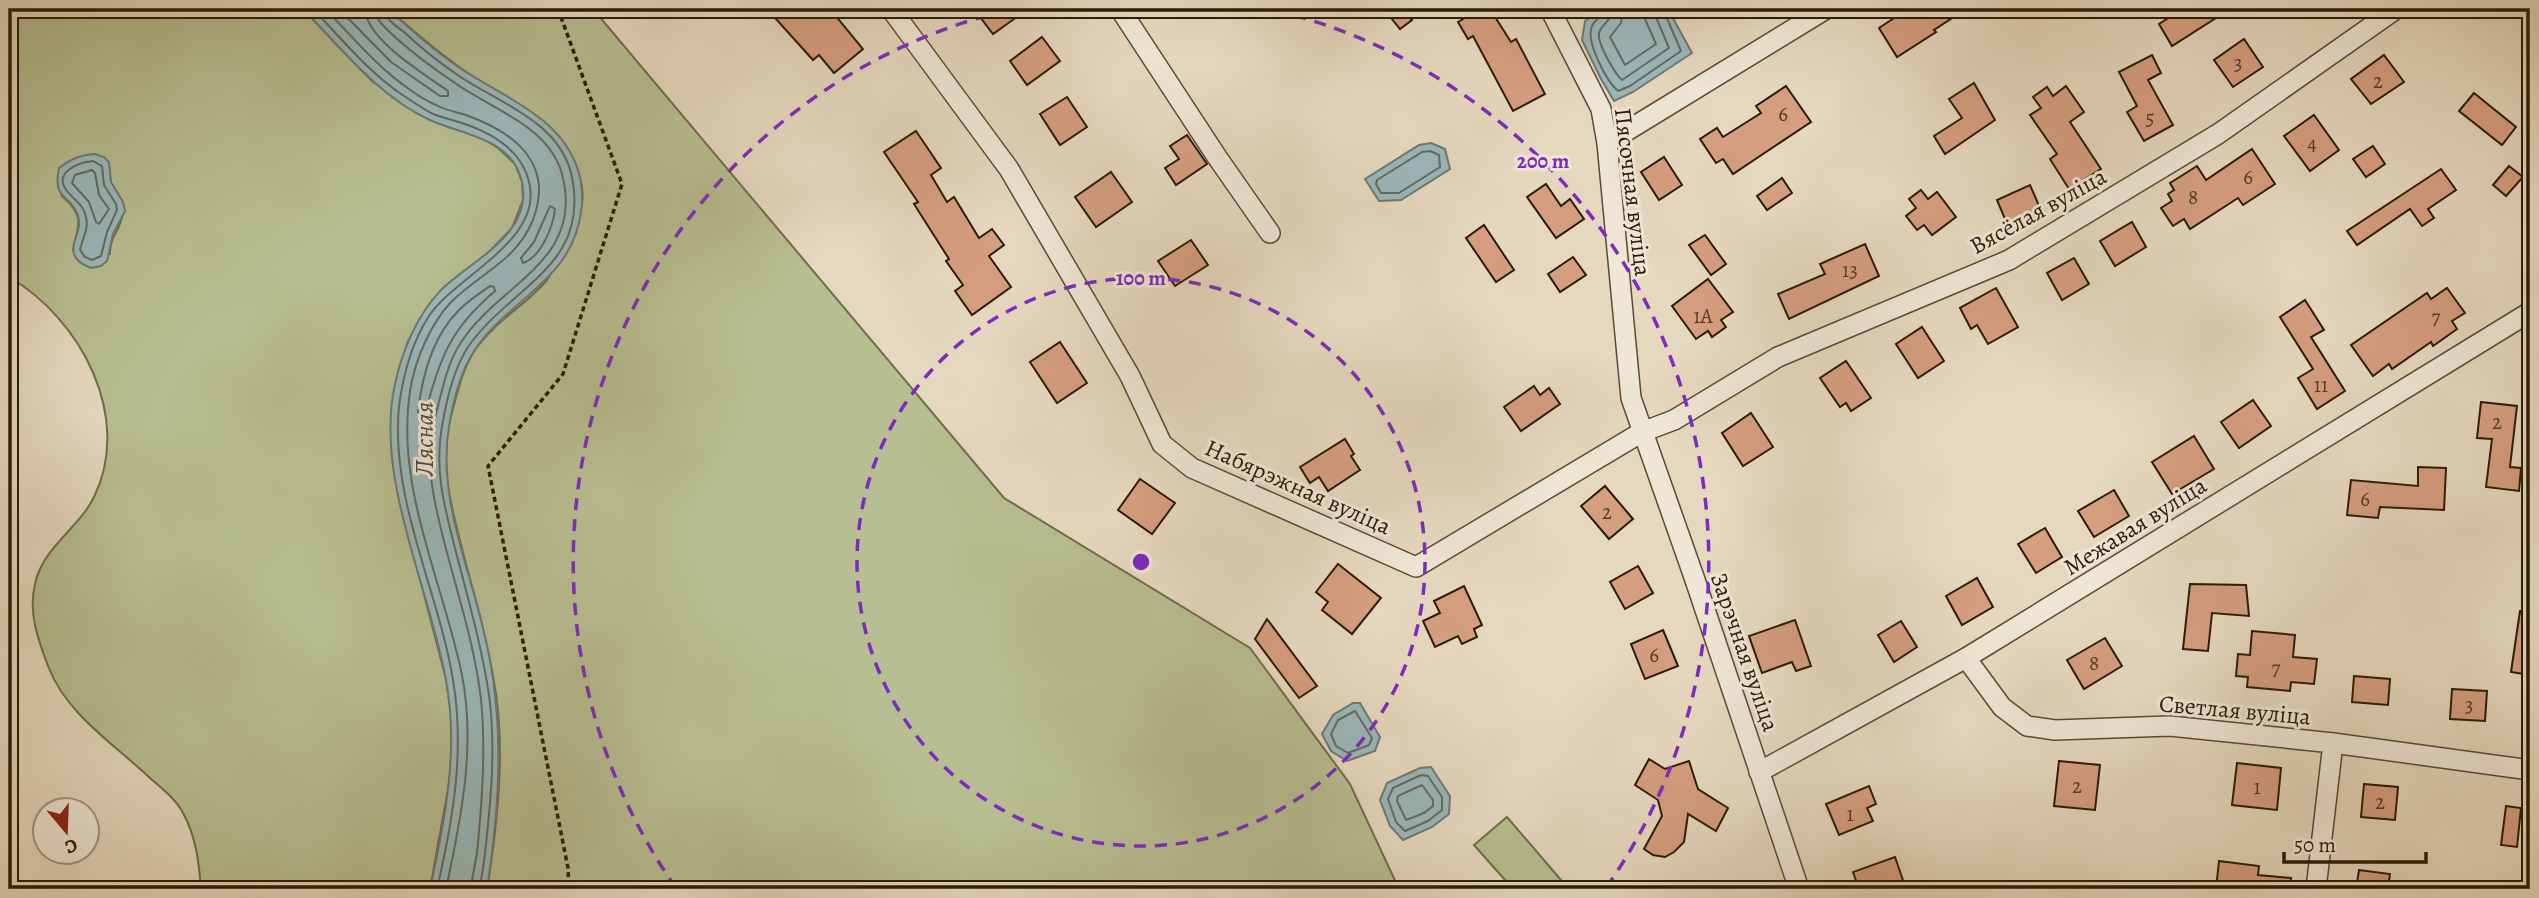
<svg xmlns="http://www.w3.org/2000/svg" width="2539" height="898" viewBox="0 0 2539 898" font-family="Alegreya,serif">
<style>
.green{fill:#b7be91;stroke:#706c4c;stroke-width:2;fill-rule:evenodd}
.water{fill:#9ab8bb;stroke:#6d7973;stroke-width:2}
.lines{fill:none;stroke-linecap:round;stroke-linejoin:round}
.shore{stroke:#626a61;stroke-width:2}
.building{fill:#d59e7f;stroke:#2a1b07;stroke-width:2}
.minor-casing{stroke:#594a35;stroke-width:22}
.path{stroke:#2a1b07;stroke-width:3.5;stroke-dasharray:5 3.5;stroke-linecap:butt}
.minor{stroke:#efe6d5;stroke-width:19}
.ring{fill:none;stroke:#7b2cbf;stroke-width:3.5;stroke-dasharray:12 9}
.labels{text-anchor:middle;stroke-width:6;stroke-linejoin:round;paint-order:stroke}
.number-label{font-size:21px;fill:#553c25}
.street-label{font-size:24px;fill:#2a1b07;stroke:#efe6d5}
.water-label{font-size:26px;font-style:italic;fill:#4c4a3d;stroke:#efe6d5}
.centre{fill:#7b2cbf;stroke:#efe6d5;stroke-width:3.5}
.ring-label{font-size:21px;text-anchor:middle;font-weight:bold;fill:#7b2cbf;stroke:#efe6d5;stroke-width:6;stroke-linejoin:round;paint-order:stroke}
</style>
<rect width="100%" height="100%" fill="#e6d8bf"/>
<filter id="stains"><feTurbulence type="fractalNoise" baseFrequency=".00286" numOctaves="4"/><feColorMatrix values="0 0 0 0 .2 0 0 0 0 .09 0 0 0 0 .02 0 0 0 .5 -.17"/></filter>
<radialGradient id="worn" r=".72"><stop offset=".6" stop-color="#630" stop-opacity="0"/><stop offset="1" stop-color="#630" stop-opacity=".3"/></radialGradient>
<g class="green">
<path d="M18,9H303L373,82L459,129L480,137L498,148L515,164L522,181L523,200L512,228L482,259L442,290L408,341L395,385L391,418L392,456L400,502L446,679L453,728L450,778L430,889H201C199,863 196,836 183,813C176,799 161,788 150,778C114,744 66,714 48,666C38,639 28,613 35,584C42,548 80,527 94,497C133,417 81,319 9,277V15ZM111,182C115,194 122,201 122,215C122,228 109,237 110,254L73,250C79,224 85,216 62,196Z"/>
<path d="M388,9H593L1004,498L1250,648L1350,784L1399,889H487C497,826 505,758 496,694C489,648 477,604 465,560C453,513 439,469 450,420C456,398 462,369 475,350C495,321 526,305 547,280C553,272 579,214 582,203C584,195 581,179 578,171C563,119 502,98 462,69C436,51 412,30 388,9Z"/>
<polygon points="1507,817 1561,880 1551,889 1513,889 1474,845"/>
</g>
<g class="water">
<path d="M303,9H388C413,31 438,54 466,72C508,99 561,118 578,170C582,183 583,199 581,212C572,281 508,299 474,351C461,371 453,402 449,426C437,498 470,568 485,637C505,721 500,805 487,889H430C445,820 459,750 446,680C430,589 374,477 395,384C402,351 417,315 441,290C470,261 534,234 522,182C513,138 462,135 430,120C379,97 341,48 303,9Z"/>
<polygon points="1600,9 1668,9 1692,53 1633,92 1614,101 1601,79 1582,40 1585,21"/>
<polygon points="1431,143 1445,149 1450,169 1401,200 1379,201 1365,179 1419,145"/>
<path d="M95,154L104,157L109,162L111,182L123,202L125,211L113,234L107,261L101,266L91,268C84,265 77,262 74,254C70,242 83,230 78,216C71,193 52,202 59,168C70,159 80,155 95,154Z"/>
<polygon points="1353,703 1360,703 1380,737 1375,751 1347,761 1331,751 1322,734 1333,715"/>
<polygon points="1431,767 1450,796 1449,814 1432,827 1403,840 1390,826 1380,800 1387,783 1420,768"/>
</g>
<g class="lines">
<g class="shore">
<path d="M313,9C342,39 369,73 404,96C413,102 422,108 431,113C441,118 452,119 462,123C489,132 519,148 528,178C548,239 456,275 429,316C412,342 403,376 399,406C390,500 438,589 453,680C465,751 453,820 437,889"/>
<path d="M325,9C352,36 377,67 409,89C417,95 427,101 436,105C445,110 456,112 466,115C496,126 531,144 538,179C541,193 538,206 533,220C516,261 482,272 452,301C430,324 415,360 410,391C395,487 443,582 462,675C476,747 461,819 446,889"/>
<path d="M339,9L391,62L440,96H448V91C424,74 366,39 365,9"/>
<path d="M375,9C376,22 387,29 396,38C414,54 434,69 455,83C493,110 552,127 563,178C583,263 496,285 460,344C447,364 442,391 436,414C423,463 434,502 446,549C459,598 475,648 481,699C486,750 482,802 477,853C475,865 472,877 471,889"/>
<path d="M384,9C385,19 396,26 404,32C422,49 441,64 462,78C502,104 561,123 572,177C590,267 510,286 468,347C455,367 447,398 443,421C433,471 445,508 457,556C469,602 482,648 489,695C496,746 491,801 485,853C484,865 481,877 480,889"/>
<path d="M1604,9C1603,18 1595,18 1592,26C1585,41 1607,82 1618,91L1630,86L1681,51L1663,9"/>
<path d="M1613,9C1612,21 1602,23 1599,33C1597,43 1615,74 1622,80L1669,48L1656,17L1654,9"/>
<polyline points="1623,9 1621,23 1610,37 1625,65 1656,44 1645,19 1644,9"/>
<polygon points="1430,151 1439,155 1440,167 1399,193 1381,193 1376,184 1377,180 1422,152"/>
<path d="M93,161L102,166L104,185L116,204L117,210L107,232L101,256L92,260L85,257L80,250C82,239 89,229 86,217C84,205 74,200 67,191C52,172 80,162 93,161Z"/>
<polygon points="92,170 95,173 99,195 109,209 99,224 96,222 89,202 72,183 75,175"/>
<path d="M550,206L555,209C553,227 541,257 523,263L521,258L534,242Z"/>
<path d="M490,286L494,287L495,291C449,330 441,357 425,413L420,415L418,412C422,376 433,336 459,310C468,301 480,293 490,286Z"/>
<polygon points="1355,711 1372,738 1369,745 1348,753 1336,746 1331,734 1338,720"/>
<polygon points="1421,775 1428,776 1442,797 1442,810 1428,821 1405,831 1396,822 1388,799 1393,788"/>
<polygon points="1422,785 1433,800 1433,806 1424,813 1406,820 1397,801 1398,796"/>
</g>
</g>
<g class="building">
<polygon points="767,9 830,9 863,49 834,73 819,55 813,60"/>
<polygon points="974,9 1028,9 993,34"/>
<polygon points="1384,9 1402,9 1412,20 1400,29"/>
<polygon points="1480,9 1490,9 1511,42 1516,39 1545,94 1513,111 1473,36 1468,39 1458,22"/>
<polygon points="1908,9 1914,18 1928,9 1966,9 1934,30 1936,32 1897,57 1879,28"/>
<polygon points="2182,9 2230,9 2172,46 2159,24"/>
<polygon points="1042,37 1060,61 1027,85 1010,61"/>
<polygon points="2244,39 2263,67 2233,87 2214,60"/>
<polygon points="2152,55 2161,73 2148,80 2173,125 2144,141 2127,112 2137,106 2119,72"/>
<polygon points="2384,55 2404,82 2371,104 2351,79"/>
<polygon points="1974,83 1995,120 1945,154 1934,136 1962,118 1949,99"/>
<polygon points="1786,86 1811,122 1733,174 1723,159 1716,163 1700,139 1717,128 1723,137 1761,113 1756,106"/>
<polygon points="2066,86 2084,112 2070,122 2101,169 2069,189 2050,159 2057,154 2030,115 2041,108 2033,97 2047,87 2053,96"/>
<polygon points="2474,93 2516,127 2502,145 2459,111"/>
<polygon points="1067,97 1087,127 1060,145 1040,114"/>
<polygon points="2314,115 2339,150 2310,171 2284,136"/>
<polygon points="916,131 941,168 931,175 947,202 954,197 979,238 992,229 1004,245 989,256 1011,287 972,315 955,291 963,285 946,261 949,259 914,204 918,202 884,152"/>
<polygon points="1187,135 1207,164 1176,185 1165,168 1179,159 1170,146"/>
<polygon points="2373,146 2385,164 2366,177 2353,159"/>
<polygon points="2252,149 2275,184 2243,205 2238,198 2190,229 2184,219 2173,226 2161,208 2172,201 2168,194 2174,190 2170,183 2197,166 2206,180"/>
<polygon points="1664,157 1682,185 1659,200 1641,172"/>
<polygon points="2509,166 2523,177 2506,196 2493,185"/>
<polygon points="2441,169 2456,190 2428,209 2434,218 2422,226 2410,209 2357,245 2347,231"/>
<polygon points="1111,172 1132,202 1096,227 1075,197"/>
<polygon points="1782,178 1792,193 1767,210 1757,196"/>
<polygon points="1546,184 1561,206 1570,199 1584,219 1556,238 1527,197"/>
<polygon points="2030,185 2040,208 2007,224 1997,200"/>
<polygon points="1921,190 1928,199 1937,192 1956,217 1932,235 1924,225 1917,230 1906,216 1916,208 1909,199"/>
<polygon points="2132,222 2146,247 2115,266 2100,241"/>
<polygon points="1484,225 1514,270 1496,282 1466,238"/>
<polygon points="1705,235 1726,264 1711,275 1689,245"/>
<polygon points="1191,240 1208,265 1175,286 1158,261"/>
<polygon points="1865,244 1879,276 1789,319 1778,294 1825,274 1820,264"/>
<polygon points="1573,257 1586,275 1560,292 1548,274"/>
<polygon points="2074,258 2089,284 2062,300 2047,273"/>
<polygon points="1708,279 1733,312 1721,320 1726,327 1712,337 1708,331 1696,339 1672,306"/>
<polygon points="1996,288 2018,327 1988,344 1977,325 1971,329 1960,308"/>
<polygon points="2447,288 2465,313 2452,321 2457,329 2433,346 2431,342 2392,369 2389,364 2373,376 2351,345 2427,293 2431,299"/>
<polygon points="2305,300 2324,330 2311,337 2345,391 2317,409 2298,378 2313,369 2280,317"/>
<polygon points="1922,327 1944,361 1918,378 1896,344"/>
<polygon points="1060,342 1087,383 1057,403 1030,362"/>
<polygon points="1846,361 1871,398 1851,411 1846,403 1840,407 1820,378"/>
<polygon points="1534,386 1540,395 1549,388 1560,404 1521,431 1504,407"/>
<polygon points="2253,400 2271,426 2239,448 2221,422"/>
<polygon points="2481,402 2517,406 2510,467 2521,468 2519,491 2486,487 2492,439 2477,438"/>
<polygon points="1751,413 1773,447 1743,466 1722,433"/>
<polygon points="2194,436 2214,469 2172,494 2152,462"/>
<polygon points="1345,439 1354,454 1351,456 1360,470 1328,491 1319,477 1310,483 1300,467"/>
<polygon points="2418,467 2446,468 2444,510 2380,507 2378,518 2347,515 2351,480 2418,486"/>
<polygon points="1140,479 1175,503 1152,534 1118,510"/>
<polygon points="1605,486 1633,519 1609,539 1581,506"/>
<polygon points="2114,490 2129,516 2094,537 2078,511"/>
<polygon points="2045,528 2062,557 2036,573 2018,544"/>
<polygon points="1338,564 1381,598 1352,634 1322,610 1328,602 1316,592"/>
<polygon points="1638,566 1653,593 1625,609 1610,582"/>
<polygon points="1977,578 1993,607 1962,625 1946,596"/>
<polygon points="2190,584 2246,585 2249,616 2212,613 2208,651 2183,649"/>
<polygon points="1464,586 1482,625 1474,629 1477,637 1462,644 1458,636 1435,647 1423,621 1440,613 1434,601"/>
<polygon points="2520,611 2530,612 2530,675 2511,672"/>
<polygon points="1267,619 1317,686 1299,698 1255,639"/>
<polygon points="1795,620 1811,666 1796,671 1792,662 1762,673 1749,636"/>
<polygon points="1901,621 1917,647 1894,662 1878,635"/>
<polygon points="1663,630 1678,666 1645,679 1631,644"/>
<polygon points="2252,631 2295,635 2293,657 2317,659 2314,684 2291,682 2290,691 2247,687 2248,677 2236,676 2238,654 2250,655"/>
<polygon points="2105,638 2122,666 2084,689 2067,660"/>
<polygon points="2354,676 2390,679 2388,705 2352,702"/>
<polygon points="2452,689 2487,691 2485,721 2450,719"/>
<polygon points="1649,759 1665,769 1689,761 1698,789 1728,808 1716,831 1688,814 1684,842 1674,852 1665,857 1653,855 1644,849 1662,816 1658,800 1635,785"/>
<polygon points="2059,761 2100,765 2095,810 2054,806"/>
<polygon points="2237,763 2281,768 2277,810 2232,805"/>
<polygon points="2364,784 2398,787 2395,820 2361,817"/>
<polygon points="1869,786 1876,804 1867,808 1873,821 1839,835 1826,804"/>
<polygon points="2506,806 2521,808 2517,847 2501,845"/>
<polygon points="1895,857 1906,889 1859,889 1853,872"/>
<polygon points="2219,861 2259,866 2258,875 2291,878 2290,889 2216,889"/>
<polygon points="2359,870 2390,874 2388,889 2356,889"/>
</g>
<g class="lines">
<defs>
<g id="minor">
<polyline points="891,9 1009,169 1130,376 1162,444 1192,468 1416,567 1642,432 1674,420 1778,357 2009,260 2218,134 2396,9"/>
<polyline points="1120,9 1217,157 1270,233"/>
<polyline points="1550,9 1601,109 1607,143 1631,398 1694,577 1799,889"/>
<polyline points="1607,143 1826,9"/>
<polyline points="1966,658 2002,707 2027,726 2055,730 2170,726 2333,743 2530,770"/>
<polyline points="1759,772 1966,658 2530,312"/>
<polyline points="2316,889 2333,743"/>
</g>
</defs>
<use href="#minor" class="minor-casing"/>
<polyline class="path" points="558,9 622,184 563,374 488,466 568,868 569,889"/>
<use href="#minor" class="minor"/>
</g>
<g class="ring">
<circle cx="1141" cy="562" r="284"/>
<path d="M676 888A568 568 0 0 1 1008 10M1274 10A568 568 0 0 1 1606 888"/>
</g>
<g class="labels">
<g class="number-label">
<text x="2238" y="70">3</text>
<text x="2378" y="88">2</text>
<text x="1783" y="121">6</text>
<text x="2150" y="125">5</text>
<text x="2312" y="150">4</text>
<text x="2248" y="184">6</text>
<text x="2193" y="204">8</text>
<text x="1850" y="277">13</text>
<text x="1703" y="323">1А</text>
<text x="2436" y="324">7</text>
<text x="2321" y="392">11</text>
<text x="2497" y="429">2</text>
<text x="2365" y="506">6</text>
<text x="1607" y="519">2</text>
<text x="1654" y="662">6</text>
<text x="2094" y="670">8</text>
<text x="2276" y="675">7</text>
<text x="2469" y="712">3</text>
<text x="2077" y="793">2</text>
<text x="2257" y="794">1</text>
<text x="2380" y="809">2</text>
<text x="1850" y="821">1</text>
</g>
<g class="street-label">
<text transform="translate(1633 192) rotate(83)" y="8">Пясочная вуліца</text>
<text transform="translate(2038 211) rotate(-29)" y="8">Вясёлая вуліца</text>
<text transform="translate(1298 487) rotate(24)" y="8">Набярэжная вуліца</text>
<text transform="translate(2135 526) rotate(-32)" y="8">Межавая вуліца</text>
<text transform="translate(1745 652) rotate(71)" y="8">Зарэчная вуліца</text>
<text transform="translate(2235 710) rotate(5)" y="8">Светлая вуліца</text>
</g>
<g class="water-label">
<text transform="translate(424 439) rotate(-90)" y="9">Лясная</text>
</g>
</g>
<circle cx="1141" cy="562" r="10" class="centre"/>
<g class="ring-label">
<text x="1543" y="168">200 m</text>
<text x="1141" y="285">100 m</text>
</g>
<rect width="2539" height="898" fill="none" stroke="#e6d8bf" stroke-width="35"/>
<rect x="10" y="10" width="2518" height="877" fill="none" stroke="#2a1b07" stroke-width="3.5"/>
<rect x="18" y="18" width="2504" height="863" fill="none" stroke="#2a1b07" stroke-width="2"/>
<g transform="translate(66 831) rotate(161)"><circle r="33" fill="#efe6d5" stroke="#a09583" stroke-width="2"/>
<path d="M0-5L12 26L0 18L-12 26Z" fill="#8f2418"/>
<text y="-10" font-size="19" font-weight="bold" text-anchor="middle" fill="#2a1b07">С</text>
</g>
<path d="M2284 852v10h142v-10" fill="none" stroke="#2a1b07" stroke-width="3.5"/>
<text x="2294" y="852" font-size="21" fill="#2a1b07" stroke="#efe6d5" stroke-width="5" paint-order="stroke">50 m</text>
<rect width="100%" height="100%" filter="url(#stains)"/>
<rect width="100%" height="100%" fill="url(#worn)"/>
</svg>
